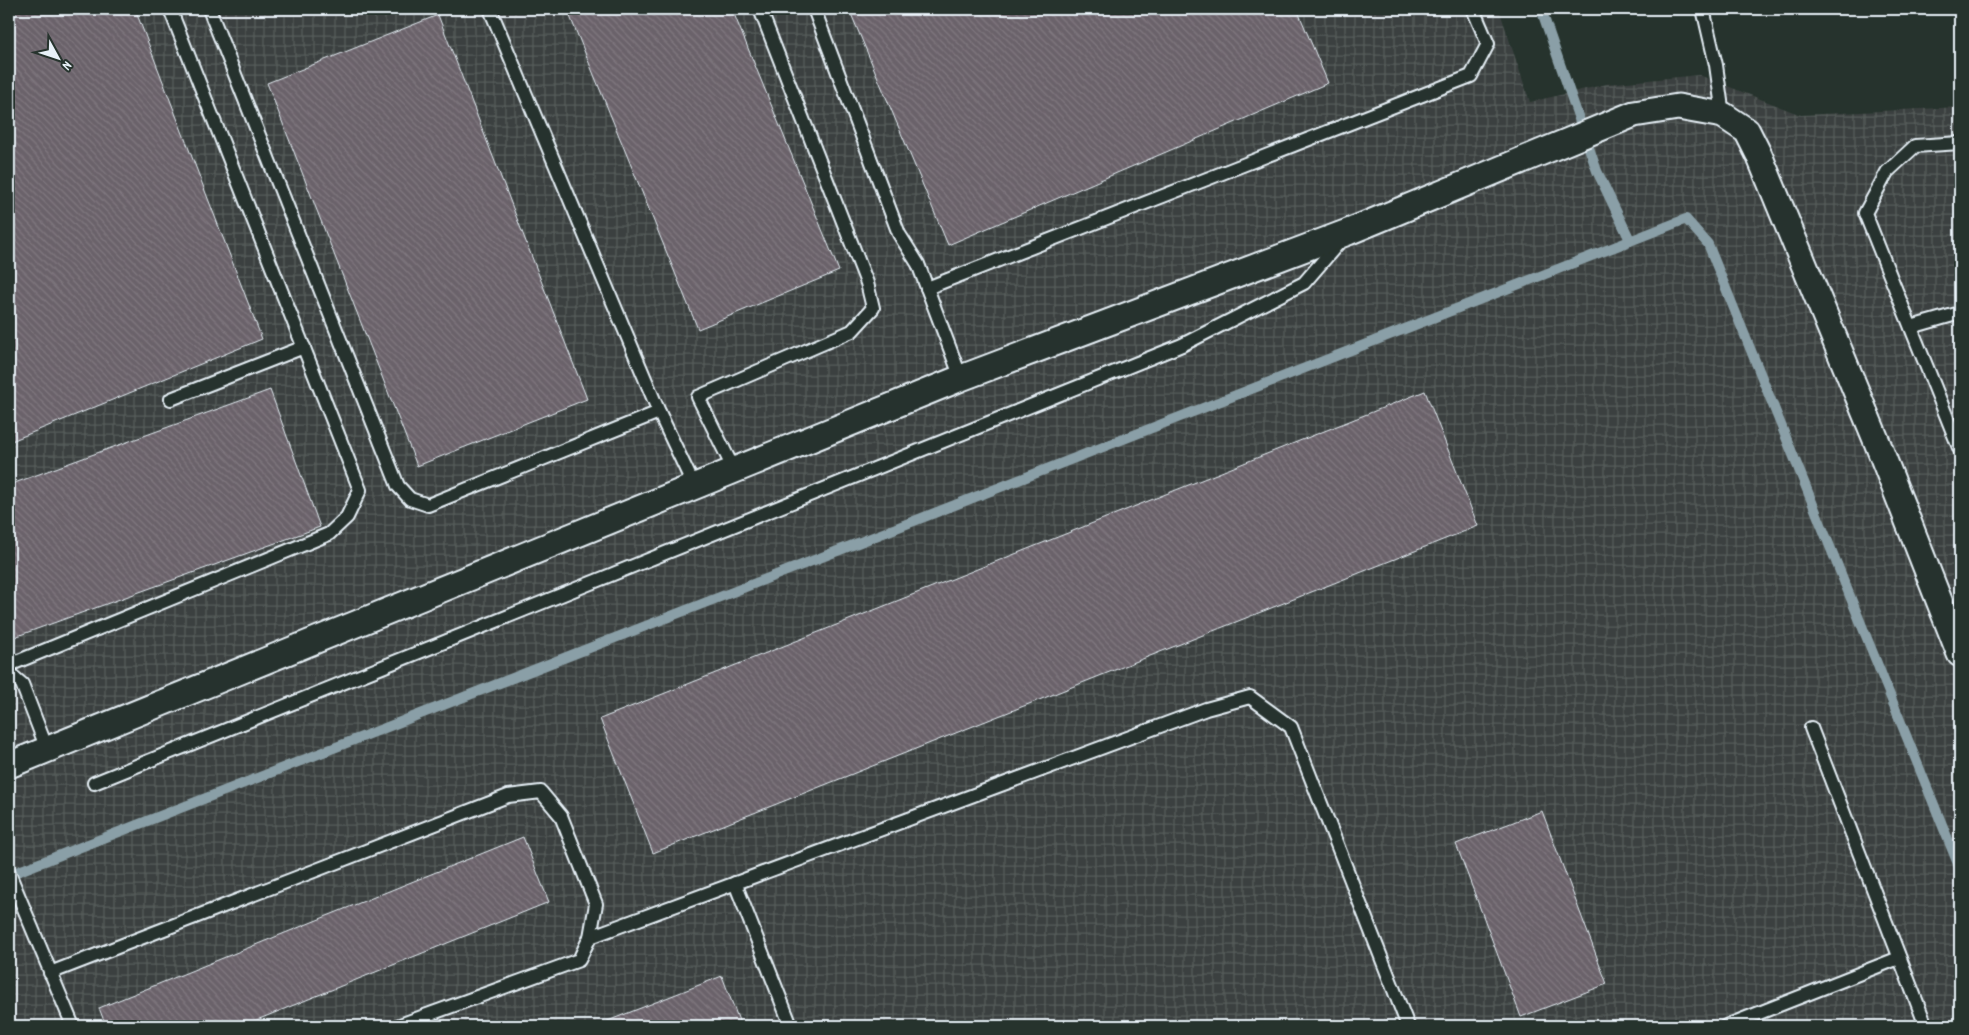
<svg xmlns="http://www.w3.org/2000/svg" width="1969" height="1035" viewBox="0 0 1969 1035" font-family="Dekko,sans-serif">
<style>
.industrial{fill:url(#industrial-grid)}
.grass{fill:url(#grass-dots);stroke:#a4b0a4}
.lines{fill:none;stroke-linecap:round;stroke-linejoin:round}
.stream{stroke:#8a9fa7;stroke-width:10}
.building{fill:url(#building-back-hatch);stroke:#e8f1f8}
.service-casing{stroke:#e8f1f8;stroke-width:16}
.minor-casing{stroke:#e8f1f8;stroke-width:29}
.service{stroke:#26332d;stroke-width:12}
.minor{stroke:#26332d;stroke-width:25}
</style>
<defs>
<pattern id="industrial-grid" width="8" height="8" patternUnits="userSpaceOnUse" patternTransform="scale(1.25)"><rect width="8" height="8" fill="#3b413f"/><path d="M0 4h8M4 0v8" fill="none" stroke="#575d5c"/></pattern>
<pattern id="grass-dots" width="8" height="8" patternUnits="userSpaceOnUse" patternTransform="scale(1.25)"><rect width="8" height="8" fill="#616e50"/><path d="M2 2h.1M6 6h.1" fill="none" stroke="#78836a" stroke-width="1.8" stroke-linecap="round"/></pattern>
<pattern id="building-back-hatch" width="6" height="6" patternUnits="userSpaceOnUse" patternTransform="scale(1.25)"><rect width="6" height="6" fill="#6b626a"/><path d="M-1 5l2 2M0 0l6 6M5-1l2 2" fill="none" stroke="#807980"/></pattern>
</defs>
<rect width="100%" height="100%" fill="#26332d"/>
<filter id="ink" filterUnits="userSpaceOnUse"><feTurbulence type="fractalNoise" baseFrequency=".02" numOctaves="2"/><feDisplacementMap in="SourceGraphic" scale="10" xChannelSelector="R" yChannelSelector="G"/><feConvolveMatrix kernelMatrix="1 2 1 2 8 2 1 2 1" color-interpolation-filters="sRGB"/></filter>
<g filter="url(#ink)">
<polygon class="industrial" points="9,9 1499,9 1530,102 1607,84 1699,75 1801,115 1960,107 1960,1026 9,1026"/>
<polygon class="grass" points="1953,9 1960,9 1960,73 1959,73"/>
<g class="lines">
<g class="stream">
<polyline points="1541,9 1597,171 1630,240"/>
<polyline points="9,875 1686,219 1708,244 1960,869"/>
</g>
</g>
<g class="building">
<polygon points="9,9 135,9 262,339 9,442"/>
<polygon points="567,9 732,9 839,271 698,329"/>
<polygon points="849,9 1297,9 1328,83 948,245"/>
<polygon points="438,15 587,399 417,466 267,83"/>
<polygon points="270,390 320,527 9,639 9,485"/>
<polygon points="1425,391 1478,526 653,853 600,719"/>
<polygon points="1542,811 1607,984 1521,1017 1456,844"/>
<polygon points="523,837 549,902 242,1026 106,1026 99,1008"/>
<polygon points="722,976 741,1026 595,1026"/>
</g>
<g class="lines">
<defs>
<g id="service">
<polyline points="209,9 398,486 410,499 428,505 659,412"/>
<polyline points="490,9 659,412 694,486"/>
<polyline points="814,9 899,234 918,264 961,378"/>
<polyline points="1703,9 1716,65 1723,115"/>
<polyline points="1960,143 1915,146 1887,172 1865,213 1960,450"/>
<polyline points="927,288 1471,76 1488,44 1473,9"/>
<polyline points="1911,327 1960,313"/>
<polyline points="171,399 304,347"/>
<polyline points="734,470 698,397 852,331 873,308 867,283 760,9"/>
<polyline points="9,665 329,534 347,517 360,490 170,9"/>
<polyline points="9,673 22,684 47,749"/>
<polyline points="1811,728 1926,1026"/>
<polyline points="94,783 1182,345 1304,283 1342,239"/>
<polyline points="9,873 73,1026"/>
<polyline points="735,883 791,1026"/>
<polyline points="590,937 1206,709 1250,697 1291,727 1408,1026"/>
<polyline points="50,973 508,796 541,792 561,816 596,904 590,937 579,960 397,1026"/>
<polyline points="1726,1026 1899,958"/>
</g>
<polyline id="minor" points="9,765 961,378 1348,232 1634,114 1678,107 1723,115 1747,131 1759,155 1877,442 1960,654"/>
</defs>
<use href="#service" class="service-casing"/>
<use href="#minor" class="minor-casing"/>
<use href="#service" class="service"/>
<use href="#minor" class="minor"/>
</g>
</g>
<rect width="1969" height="1035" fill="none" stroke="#26332d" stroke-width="30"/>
<rect x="15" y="15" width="1939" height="1005" fill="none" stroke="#e8f1f8" stroke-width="2" filter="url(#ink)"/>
<g transform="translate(58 58) rotate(130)" stroke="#26332d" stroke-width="4" paint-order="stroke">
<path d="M0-4L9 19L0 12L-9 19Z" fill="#e8f1f8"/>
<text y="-8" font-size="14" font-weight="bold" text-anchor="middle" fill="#e8f1f8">N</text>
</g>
</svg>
